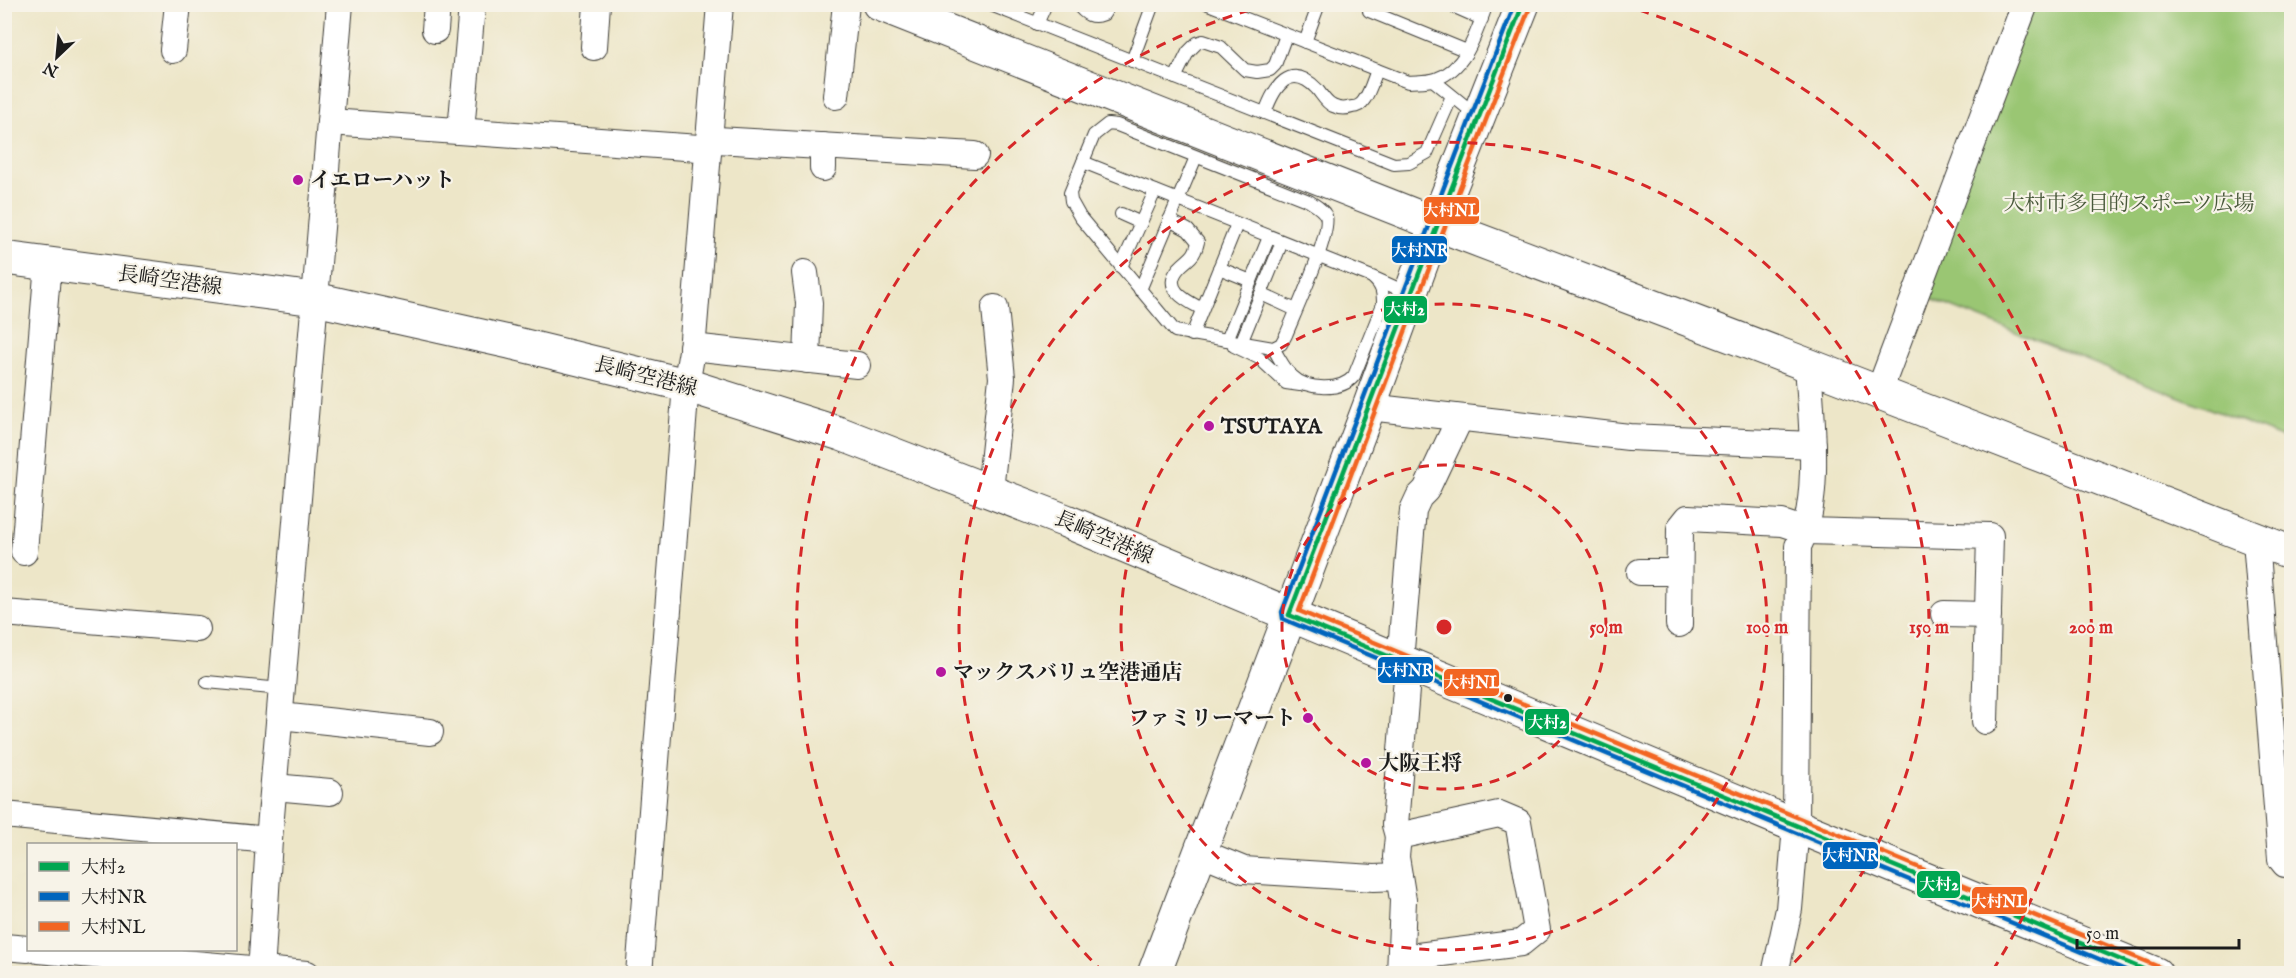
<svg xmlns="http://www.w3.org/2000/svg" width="2296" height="978" viewBox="0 0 2296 978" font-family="'IM FELL English','Noto Serif JP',serif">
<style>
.green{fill:#9ac673;stroke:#5b7148;stroke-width:1.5}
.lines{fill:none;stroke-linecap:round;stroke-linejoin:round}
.lane-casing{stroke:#3b3a36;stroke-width:14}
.street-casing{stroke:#3b3a36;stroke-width:28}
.secondary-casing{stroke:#3b3a36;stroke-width:35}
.primary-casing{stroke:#3b3a36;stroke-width:35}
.lane{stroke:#fff;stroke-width:12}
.street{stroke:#fff;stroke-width:26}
.secondary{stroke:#fff;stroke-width:33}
.primary{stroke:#fff;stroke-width:33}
.bus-1-casing{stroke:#f7f3e8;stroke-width:9}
.bus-2-casing{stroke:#f7f3e8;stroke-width:9}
.bus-3-casing{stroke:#f7f3e8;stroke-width:9}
.bus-1{stroke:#00a651;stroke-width:4.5}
.bus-2{stroke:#0065bd;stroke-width:4.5}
.bus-3{stroke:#f26522;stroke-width:4.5}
.ring{fill:none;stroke:#d62828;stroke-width:3;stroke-dasharray:10 8}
.poi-dot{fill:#b5179e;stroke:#f7f3e8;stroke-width:2}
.bus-dot{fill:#1c1c1c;stroke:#f7f3e8;stroke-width:2}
.labels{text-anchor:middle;stroke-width:4.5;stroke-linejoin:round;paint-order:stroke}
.poi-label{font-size:21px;font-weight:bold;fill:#1c1c1c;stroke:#f7f3e8;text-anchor:start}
.park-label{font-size:21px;fill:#48583a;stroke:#f7f3e8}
.street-label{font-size:21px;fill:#1c1c1c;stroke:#f7f3e8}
.centre{fill:#d62828;stroke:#f7f3e8;stroke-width:3}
.ring-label{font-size:18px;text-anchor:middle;font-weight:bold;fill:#d62828;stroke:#f7f3e8;stroke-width:4.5;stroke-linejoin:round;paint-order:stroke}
.line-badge{stroke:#f7f3e8;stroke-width:2}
.badge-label{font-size:16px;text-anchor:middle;font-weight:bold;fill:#fff}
</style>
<rect width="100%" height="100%" fill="#f7f3e8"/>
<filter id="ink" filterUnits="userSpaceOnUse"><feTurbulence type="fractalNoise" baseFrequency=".0167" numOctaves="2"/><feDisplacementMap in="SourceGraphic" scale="12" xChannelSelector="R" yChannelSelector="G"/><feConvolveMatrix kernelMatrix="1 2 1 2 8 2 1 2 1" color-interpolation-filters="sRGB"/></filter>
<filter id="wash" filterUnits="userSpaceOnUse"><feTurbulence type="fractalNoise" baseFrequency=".008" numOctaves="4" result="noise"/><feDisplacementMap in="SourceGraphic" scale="24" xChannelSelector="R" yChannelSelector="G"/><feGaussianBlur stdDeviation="1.35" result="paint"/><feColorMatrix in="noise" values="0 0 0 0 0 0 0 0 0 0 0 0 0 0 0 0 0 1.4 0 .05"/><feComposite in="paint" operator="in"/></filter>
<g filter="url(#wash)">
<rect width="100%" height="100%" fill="#ede6c8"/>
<polygon class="green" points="2033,5 2291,5 2291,441 1921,295"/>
</g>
<g filter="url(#ink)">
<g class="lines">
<defs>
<g id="lane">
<polyline points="988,4 1394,164 1409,163 1427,153 1452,96"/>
<path d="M1077,4C1085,15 1092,19 1104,14L1110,4"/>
<path d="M1208,4L1408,82C1416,81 1427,82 1436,79C1467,68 1476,33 1487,4"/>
<polyline points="1371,4 1369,11 1467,51"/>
<polyline points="1448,4 1482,19"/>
<polyline points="1037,24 1046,4"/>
<polyline points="1305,42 1319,4"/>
<polyline points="1132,61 1153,4"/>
<polyline points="1175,78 1188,52 1197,43 1203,41 1221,47 1245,70 1257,72 1270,70 1275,65 1286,35"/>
<polyline points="1433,80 1476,115"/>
<path d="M1265,113C1274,87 1290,61 1317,89C1322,95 1326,103 1333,106C1339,109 1346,109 1352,107C1357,107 1361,105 1364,100C1370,92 1373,80 1377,70"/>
<path d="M1108,124L1117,125L1309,201C1315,205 1323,209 1326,216C1332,233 1294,315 1286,335L1281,344L1273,348L1175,331L1080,217L1071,201L1070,193L1094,135Z"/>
<polyline points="1083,162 1372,277 1410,294"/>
<polyline points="1121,214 1141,223"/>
<path d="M1169,220L1188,230L1198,242C1194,259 1189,257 1179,268C1161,289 1187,301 1202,309"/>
<polyline points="1121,267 1155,191"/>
<polyline points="1219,268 1251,281"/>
<polyline points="1140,290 1196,157"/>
<polyline points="1261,294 1296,310"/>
<polyline points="1192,335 1237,224"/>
<polyline points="1227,340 1269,237"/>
<polyline points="1241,343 1282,242"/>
<polyline points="1234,346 1259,358 1286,383 1300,385"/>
<path d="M1273,348C1279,357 1284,369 1292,376C1306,390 1341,392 1354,376L1383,304C1383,292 1382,286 1373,278"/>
<polyline points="207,682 282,689"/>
</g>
<g id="street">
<polyline points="435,30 437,4"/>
<polyline points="594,47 597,4"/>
<polyline points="173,50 178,4"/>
<polyline points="836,96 846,4"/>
<polyline points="330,122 699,148 717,140 975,155"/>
<polyline points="461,131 472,6"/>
<polyline points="823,168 823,146"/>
<polyline points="805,273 809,303 807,360"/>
<polyline points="692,347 857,365"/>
<polyline points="1878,394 2025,4"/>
<polyline points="1369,407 1629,437 1813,445"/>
<polyline points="990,491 1002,378 995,308"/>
<polyline points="2256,540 2281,859 2285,864 2292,864"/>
<polyline points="24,552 48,263"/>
<polyline points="1640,572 1679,572"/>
<polyline points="4,613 197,629"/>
<polyline points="1944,614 1988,615"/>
<polyline points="1679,624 1680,528 1688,518 1782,523 1806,531 1990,536 1985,721"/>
<polyline points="1400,661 1413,510 1419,497 1426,490 1460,418"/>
<polyline points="280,716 430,732"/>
<polyline points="274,787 330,792"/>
<polyline points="4,815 269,840"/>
<polyline points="1398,836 1395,825 1408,665"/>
<polyline points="1200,852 1244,870 1374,878 1399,877"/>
<polyline points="4,947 28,949"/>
<polyline points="38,950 307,974"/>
<polyline points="261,974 269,840 340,4"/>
<polyline points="639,974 686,385 692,351 720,4"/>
<polyline points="1400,974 1403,900 1396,857 1398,836 1499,814 1518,822 1537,930 1521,943 1402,958"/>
<path d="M1775,974L1789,909L1796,826L1798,546C1822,503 1811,415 1808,365"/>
</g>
<g id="secondary">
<polyline points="879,4 1436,224 1808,365 2292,553"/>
<polyline points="1154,974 1369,407 1436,224 1523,4"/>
</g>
<polyline id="primary" points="4,258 315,299 509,342 686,385 841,434 1066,521 1796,826 2156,974"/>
</defs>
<use href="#lane" class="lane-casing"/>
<use href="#street" class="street-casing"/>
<use href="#secondary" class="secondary-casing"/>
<use href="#primary" class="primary-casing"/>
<use href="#lane" class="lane"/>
<use href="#street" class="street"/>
<use href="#secondary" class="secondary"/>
<use href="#primary" class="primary"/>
<defs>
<g id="bus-1">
<polyline points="1289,615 2155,974"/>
<path d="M1289,615C1367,412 1443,207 1523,4"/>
</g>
<path id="bus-2" d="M1515,4C1435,206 1360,410 1282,612L1283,619L2135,974"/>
<path id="bus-3" d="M1530,7C1451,207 1376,410 1299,611L2159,967"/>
</defs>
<use href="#bus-1" class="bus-1-casing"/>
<use href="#bus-2" class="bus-2-casing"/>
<use href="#bus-3" class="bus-3-casing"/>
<use href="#bus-1" class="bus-1"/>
<use href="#bus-2" class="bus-2"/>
<use href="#bus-3" class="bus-3"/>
</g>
</g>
<g class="ring">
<circle cx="1444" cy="627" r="162"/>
<circle cx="1444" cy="627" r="323"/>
<path d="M1104 973A485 485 0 1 1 1784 973"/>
<path d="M895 970A647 647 0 0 1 1266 5M1622 5A647 647 0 0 1 1993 970"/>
</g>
<g class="poi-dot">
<circle cx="298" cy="180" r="6"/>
<circle cx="1209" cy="426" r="6"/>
<circle cx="941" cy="672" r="6"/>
<circle cx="1308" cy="718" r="6"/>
<circle cx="1366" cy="763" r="6"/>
</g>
<circle class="bus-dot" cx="1508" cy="698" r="5"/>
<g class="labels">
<g class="poi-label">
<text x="310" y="187">イエローハット</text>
<text x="1221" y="433">TSUTAYA</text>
<text x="953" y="679">マックスバリュ空港通店</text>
<text x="1296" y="725" text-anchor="end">ファミリーマート</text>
<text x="1378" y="770">大阪王将</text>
</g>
<g class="park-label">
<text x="2129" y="210">大村市多目的スポーツ広場</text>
</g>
<g class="street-label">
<text transform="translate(170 280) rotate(8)" y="7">長崎空港線</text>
<text transform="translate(646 376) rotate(14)" y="7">長崎空港線</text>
<text transform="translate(1104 537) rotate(23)" y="7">長崎空港線</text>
</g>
</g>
<circle cx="1444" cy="627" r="9" class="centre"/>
<g class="ring-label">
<text x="1606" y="633">50 m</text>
<text x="1767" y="633">100 m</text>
<text x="1929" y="633">150 m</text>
<text x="2091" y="633">200 m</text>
</g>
<g class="line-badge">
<rect x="1423" y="196" width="57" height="29" rx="6" fill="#f26522"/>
<rect x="1391" y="235" width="57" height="29" rx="6" fill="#0065bd"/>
<rect x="1383" y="295" width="45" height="29" rx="6" fill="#00a651"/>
<rect x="1377" y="656" width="57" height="28" rx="6" fill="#0065bd"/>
<rect x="1443" y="668" width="57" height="29" rx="6" fill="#f26522"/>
<rect x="1524" y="708" width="46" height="28" rx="6" fill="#00a651"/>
<rect x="1822" y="841" width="57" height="29" rx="6" fill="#0065bd"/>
<rect x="1916" y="870" width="45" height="29" rx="6" fill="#00a651"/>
<rect x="1971" y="886" width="57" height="29" rx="6" fill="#f26522"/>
</g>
<g class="badge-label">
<text x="1451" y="216">大村NL</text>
<text x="1420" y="256">大村NR</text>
<text x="1405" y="315">大村2</text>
<text x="1405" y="676">大村NR</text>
<text x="1472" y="688">大村NL</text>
<text x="1547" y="728">大村2</text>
<text x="1850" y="861">大村NR</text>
<text x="1939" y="890">大村2</text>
<text x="1999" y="907">大村NL</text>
</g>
<rect width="2296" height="978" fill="none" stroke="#f7f3e8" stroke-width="24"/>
<rect x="27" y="843" width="210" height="108" fill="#f7f3e8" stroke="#9f9d96" stroke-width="1.5"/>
<rect x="39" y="862" width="30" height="9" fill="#00a651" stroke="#9f9d96" stroke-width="1.5"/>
<text x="81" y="873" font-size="18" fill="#1c1c1c">大村2</text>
<rect x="39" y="892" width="30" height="9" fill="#0065bd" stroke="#9f9d96" stroke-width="1.5"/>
<text x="81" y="903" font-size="18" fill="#1c1c1c">大村NR</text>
<rect x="39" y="922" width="30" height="9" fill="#f26522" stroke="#9f9d96" stroke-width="1.5"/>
<text x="81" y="933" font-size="18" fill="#1c1c1c">大村NL</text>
<g transform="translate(57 57) rotate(206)" stroke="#f7f3e8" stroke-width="4.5" paint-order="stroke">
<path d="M0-4.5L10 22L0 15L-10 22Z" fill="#1c1c1c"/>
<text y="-9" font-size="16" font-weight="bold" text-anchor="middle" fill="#1c1c1c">N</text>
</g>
<path d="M2077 939v9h162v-9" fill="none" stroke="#1c1c1c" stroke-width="3"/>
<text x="2086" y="939" font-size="18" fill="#1c1c1c" stroke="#f7f3e8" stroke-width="4.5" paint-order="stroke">50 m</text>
</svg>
